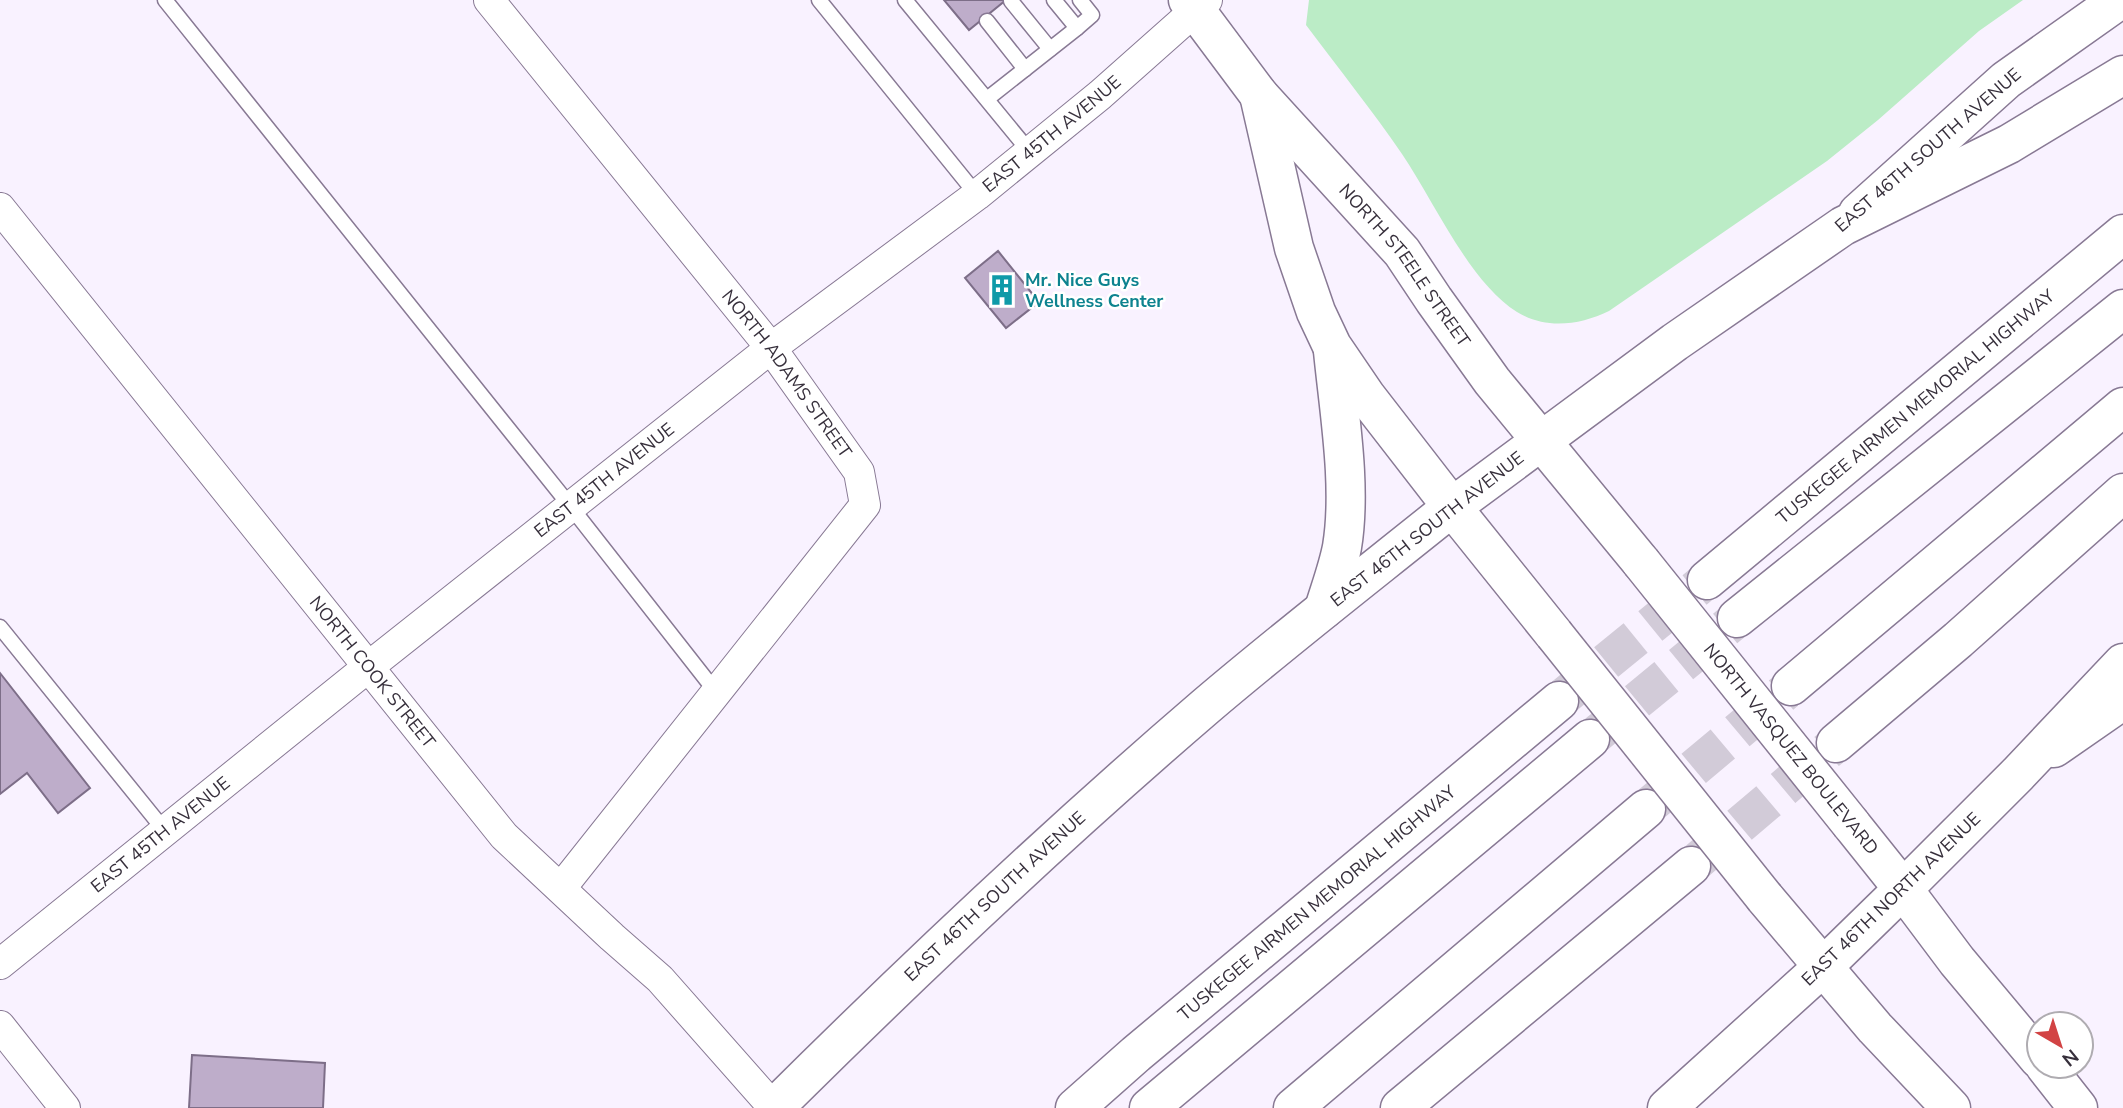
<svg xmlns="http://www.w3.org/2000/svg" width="2123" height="1108" viewBox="0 0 2123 1108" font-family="'Nunito Sans',sans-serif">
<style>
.green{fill:#bbecc6}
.building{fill:#beadca;stroke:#7d6e88;stroke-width:2}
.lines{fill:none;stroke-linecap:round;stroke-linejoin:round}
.highway-tunnel{stroke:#d2cbd8;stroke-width:38;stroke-dasharray:38 19;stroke-linecap:butt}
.lane-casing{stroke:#887994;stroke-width:17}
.street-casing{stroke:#887994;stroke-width:32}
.secondary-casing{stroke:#887994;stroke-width:41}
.highway-casing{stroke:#887994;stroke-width:41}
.lane{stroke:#fff;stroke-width:14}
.street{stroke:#fff;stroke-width:30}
.secondary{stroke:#fff;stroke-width:38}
.highway{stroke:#fff;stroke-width:38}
.secondary-bridge-casing{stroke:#887994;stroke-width:41;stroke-linecap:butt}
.highway-bridge-casing{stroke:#887994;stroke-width:41;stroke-linecap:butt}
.secondary-bridge{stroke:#fff;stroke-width:38}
.highway-bridge{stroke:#fff;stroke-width:38}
.labels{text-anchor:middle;stroke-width:5;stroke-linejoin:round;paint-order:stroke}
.street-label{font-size:18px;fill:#37303c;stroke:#fff}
.culture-label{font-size:18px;font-weight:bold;fill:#0d838f;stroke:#fff;text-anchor:start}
</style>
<rect width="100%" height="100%" fill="#f9f2ff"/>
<path class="green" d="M1309,0H2023L1979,31L1878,120L1827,161L1609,311C1580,325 1546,330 1517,312C1469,282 1434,201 1402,154C1372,110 1338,68 1306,25Z"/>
<g class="building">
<polygon points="944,0 1006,0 969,30"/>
<polygon points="998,251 1039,302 1006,328 965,278"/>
<polygon points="0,673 90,788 58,813 27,773 0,794"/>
<polygon points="192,1055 325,1063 323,1108 189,1108"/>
</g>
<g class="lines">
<g class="highway-tunnel">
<polyline points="1562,698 1703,583"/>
<polyline points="1593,737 1733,622"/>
<polyline points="1650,805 1786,691"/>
<polyline points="1696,862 1832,747"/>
</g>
<defs>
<g id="lane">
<polyline points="165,0 571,507 716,692"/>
<polyline points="819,0 977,195"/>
<polyline points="905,0 1029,151"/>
<polyline points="1011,1 1050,49"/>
<polyline points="987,21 1025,69"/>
<polyline points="1077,28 1092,15 1080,0"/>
<polyline points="987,99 1077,28 1054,0"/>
<polyline points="0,627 165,831"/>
</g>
<g id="street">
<path id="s1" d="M489,0L771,348L859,472L865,505L561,888"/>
<path id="s2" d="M0,208L504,836L612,937L660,979L774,1108"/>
<path id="s3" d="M0,964L367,668L771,348L977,195L1100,95L1207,0"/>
<polyline points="0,1026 65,1108"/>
</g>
<g id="secondary">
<path id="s4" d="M1188,0L1259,95L1402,252L1434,300L1492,381L1641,562"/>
<polyline points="1858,213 2006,80 2119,0"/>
<path d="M1324,609C1330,589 1338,568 1342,547C1352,487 1339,412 1333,351"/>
<polyline points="2054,748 2123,700"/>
<path id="s5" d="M774,1108C914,969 1056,835 1205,707C1286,638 1370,573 1452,507L1366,396L1332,346L1316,312L1294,248L1259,95"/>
<polyline points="1667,1108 1824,966 1903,889 1851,824"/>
</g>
<g id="highway">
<path id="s6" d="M1707,580L2123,234"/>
<polyline points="1737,618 2123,309"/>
<polyline points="1554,634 1452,507 1675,342 1843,226 2009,144 2123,75"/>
<polyline points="1791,686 2123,407"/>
<polyline points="1836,743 1958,640 2123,493"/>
<polyline points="1765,898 1875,1028 1951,1108"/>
<polyline points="2039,1059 1957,961 1903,889 2018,774 2123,663"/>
<polyline points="2045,1066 2078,1108"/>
<path id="s7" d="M1075,1108L1136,1054L1559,701"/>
<polyline points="1149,1108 1590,739"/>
<polyline points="1293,1108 1646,809"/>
<polyline points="1400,1108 1691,866"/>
</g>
</defs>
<use href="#lane" class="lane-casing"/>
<use href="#street" class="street-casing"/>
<use href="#secondary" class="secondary-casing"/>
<use href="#highway" class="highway-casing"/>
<use href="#lane" class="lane"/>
<use href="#street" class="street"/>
<use href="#secondary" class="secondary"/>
<use href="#highway" class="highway"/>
<defs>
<polyline id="secondary-bridge" points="1641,562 1851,824"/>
<polyline id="highway-bridge" points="1554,634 1765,898"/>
</defs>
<use href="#secondary-bridge" class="secondary-bridge-casing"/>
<use href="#highway-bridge" class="highway-bridge-casing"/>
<use href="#secondary-bridge" class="secondary-bridge"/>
<use href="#highway-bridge" class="highway-bridge"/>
</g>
<defs>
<symbol id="building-bare" viewBox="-9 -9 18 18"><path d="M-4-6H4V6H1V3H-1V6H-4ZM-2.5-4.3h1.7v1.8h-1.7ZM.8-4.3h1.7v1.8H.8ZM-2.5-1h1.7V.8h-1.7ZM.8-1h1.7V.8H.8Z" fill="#0f9aa8" stroke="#fff" stroke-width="2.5" paint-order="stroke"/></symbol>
</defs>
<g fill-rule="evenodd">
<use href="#building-bare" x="980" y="268" width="44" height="44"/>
</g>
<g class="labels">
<g class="street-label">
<text dy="6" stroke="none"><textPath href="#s3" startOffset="1340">EAST 45TH AVENUE</textPath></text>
<text transform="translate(1928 150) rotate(-41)" y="6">EAST 46TH SOUTH AVENUE</text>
<text dy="6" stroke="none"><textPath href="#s4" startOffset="343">NORTH STEELE STREET</textPath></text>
<text dy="6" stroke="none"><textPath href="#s1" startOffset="478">NORTH ADAMS STREET</textPath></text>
<text dy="6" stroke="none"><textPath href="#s6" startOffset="271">TUSKEGEE AIRMEN MEMORIAL HIGHWAY</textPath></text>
<text dy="6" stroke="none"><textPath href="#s3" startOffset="774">EAST 45TH AVENUE</textPath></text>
<text transform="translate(1427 529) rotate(-38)" y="6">EAST 46TH SOUTH AVENUE</text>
<text dy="6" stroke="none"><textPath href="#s2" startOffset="595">NORTH COOK STREET</textPath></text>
<text transform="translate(1791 749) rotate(51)" y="6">NORTH VASQUEZ BOULEVARD</text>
<text dy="6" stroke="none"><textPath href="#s3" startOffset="206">EAST 45TH AVENUE</textPath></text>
<text dy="6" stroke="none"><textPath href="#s5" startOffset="306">EAST 46TH SOUTH AVENUE</textPath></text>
<text transform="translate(1891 899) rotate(-44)" y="6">EAST 46TH NORTH AVENUE</text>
<text dy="6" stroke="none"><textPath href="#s7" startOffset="317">TUSKEGEE AIRMEN MEMORIAL HIGHWAY</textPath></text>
</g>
<g class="culture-label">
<text x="1025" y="286">Mr. Nice Guys<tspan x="1025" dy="21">Wellness Center</tspan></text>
</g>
</g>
<g transform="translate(2060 1045) rotate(141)"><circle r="33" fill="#ffffff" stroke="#afacb1" stroke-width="2"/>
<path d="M0-5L12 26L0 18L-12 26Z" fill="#d24344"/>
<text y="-10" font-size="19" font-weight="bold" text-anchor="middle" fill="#37303c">N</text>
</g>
</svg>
